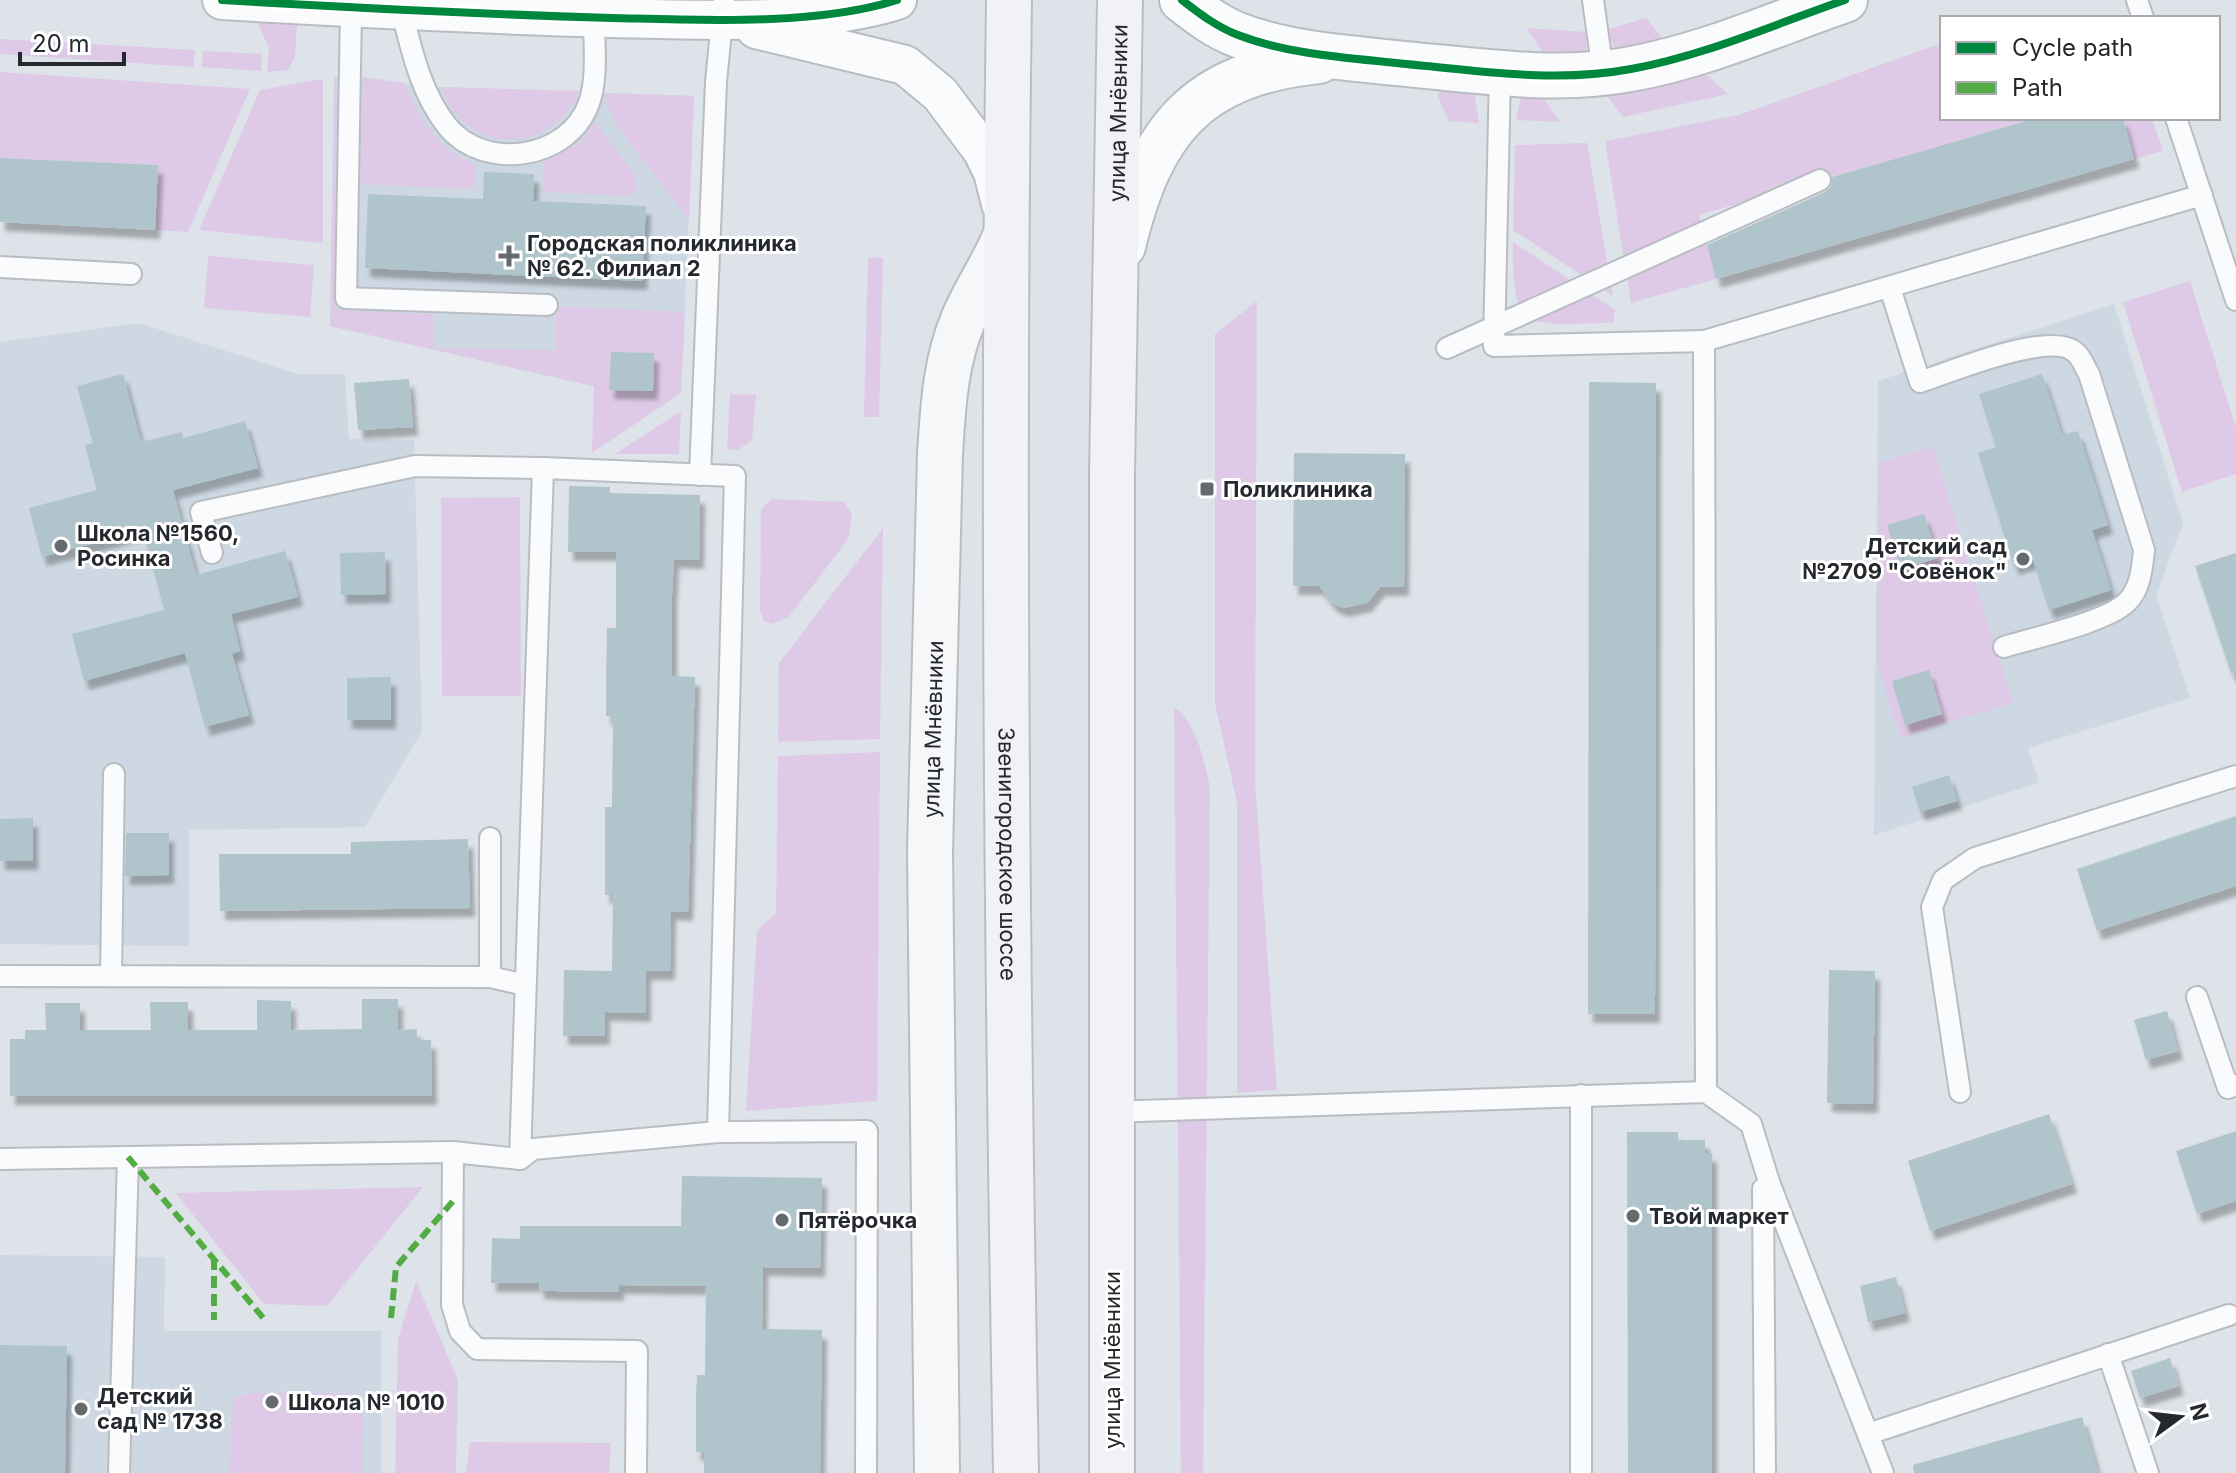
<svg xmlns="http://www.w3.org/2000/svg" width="2236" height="1473" viewBox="0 0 2236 1473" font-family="Inter,sans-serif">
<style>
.built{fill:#cdd8e3}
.green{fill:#decae7;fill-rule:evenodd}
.building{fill:#afc4cb;filter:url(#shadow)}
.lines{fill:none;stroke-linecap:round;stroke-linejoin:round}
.service-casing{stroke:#b9bdc2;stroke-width:24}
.minor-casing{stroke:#b9bdc2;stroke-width:42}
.tertiary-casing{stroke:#b9bdc2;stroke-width:48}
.secondary-casing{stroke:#b9bdc2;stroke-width:48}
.primary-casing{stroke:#bbbec1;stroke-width:48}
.service{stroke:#fafbfc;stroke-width:20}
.minor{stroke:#fafbfc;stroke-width:38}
.tertiary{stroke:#fafbfc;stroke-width:44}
.secondary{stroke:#f6f7f8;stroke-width:44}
.primary{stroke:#f1f1f6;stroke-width:44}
.quiet{stroke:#53ab44;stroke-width:6;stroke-dasharray:12 6;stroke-linecap:butt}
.cycleway-casing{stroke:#fff;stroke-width:13}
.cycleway{stroke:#00873e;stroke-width:8}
.poi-dot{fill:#656a6f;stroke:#fff;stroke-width:3}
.labels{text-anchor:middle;stroke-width:6;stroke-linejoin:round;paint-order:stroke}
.street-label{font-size:22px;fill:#25292d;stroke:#fff}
.poi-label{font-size:22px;font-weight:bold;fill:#25292d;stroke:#fff;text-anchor:start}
</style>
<defs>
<filter id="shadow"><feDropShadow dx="5" dy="9" stdDeviation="2" flood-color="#0004"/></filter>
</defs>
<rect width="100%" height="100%" fill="#dde3e9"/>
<g class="built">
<polygon points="334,77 440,87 694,96 681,393 609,390 330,326"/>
<polygon points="2114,304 2183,523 2156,595 2190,698 2028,748 2039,783 1874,835 1878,381"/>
<polygon points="139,323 298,374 345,374 349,439 414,440 422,732 365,827 189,830 189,946 0,944 0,342"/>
<polygon points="0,1255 165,1257 164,1331 381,1331 381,1473 0,1473"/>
</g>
<g class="green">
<polygon points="1646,18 1664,40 1616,50 1606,30"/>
<polygon points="256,19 297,23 295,57 288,70 267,72 269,48"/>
<polygon points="1526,28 1587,32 1586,53 1549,61"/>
<polygon points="0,39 195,50 193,67 0,54"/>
<polygon points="1942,43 1942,118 2037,118 1699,215 1716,279 1631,303 1605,141 1739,115"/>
<polygon points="203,51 262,54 261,71 202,67"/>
<polygon points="1699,68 1728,94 1623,117 1602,89"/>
<polygon points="0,72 250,89 188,232 155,230 158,165 0,158"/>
<path d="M335,77L339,107L335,310L433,314L434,348L555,350L556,306L685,312L681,393L592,453L594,386L330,326ZM611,352L654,353L653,391L609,390Z"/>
<path d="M363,77L405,83C420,118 437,151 476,164L474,189L360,184Z"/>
<polygon points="323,79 323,243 199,230 260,90"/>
<path d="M440,87L581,91C548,157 467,157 440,87Z"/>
<polygon points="1440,89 1470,91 1475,96 1479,123 1449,121 1438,97"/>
<polygon points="602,93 694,96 689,221 616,124"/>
<polygon points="1521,96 1542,96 1560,122 1516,120"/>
<polygon points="2123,118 2152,118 2163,151 2134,159"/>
<polygon points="595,122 635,175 637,192 630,196 543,192 544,163 580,142"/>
<polygon points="1587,143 1613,296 1513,230 1515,145"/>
<path d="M1513,242L1615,310L1613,323C1530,323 1511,338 1513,242Z"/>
<polygon points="208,256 314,265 310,317 204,308"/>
<polygon points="868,257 883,258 879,417 864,417"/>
<polygon points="2190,281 2236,428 2236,474 2182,492 2123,302"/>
<polygon points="1257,301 1255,780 1277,1090 1237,1093 1237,802 1215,704 1215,334"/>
<polygon points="730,394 756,395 752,440 737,451 727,449"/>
<polygon points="681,411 679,454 615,454"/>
<polygon points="1933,447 2013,703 1900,738 1877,663 1878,463"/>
<polygon points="520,497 521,696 442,696 441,498"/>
<polygon points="771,499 844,502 852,514 849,536 842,547 789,617 772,624 764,621 760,610 761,509"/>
<polygon points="883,528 880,739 778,742 779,663"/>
<path d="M1174,707C1196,721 1205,763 1210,788L1203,1473H1181Z"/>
<polygon points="880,752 877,1101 746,1111 757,931 776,913 778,756"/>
<polygon points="423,1187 327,1306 264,1304 176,1193"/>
<polygon points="416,1281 458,1380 456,1473 395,1473 398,1339"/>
<polygon points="252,1393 344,1393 358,1398 363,1412 362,1473 230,1473 231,1413 236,1397"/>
<polygon points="470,1442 611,1443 609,1473 466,1473"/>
</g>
<g class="building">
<polygon points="2037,118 2123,118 2134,159 1716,279 1707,245 1825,192 1831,187 1832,177"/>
<polygon points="0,158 158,165 155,230 0,222"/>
<polygon points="484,172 534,174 533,201 646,206 642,281 365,268 368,194 483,199"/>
<polygon points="611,352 654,353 653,391 609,390"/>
<polygon points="123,374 141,442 182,432 183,438 245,421 258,468 173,490 196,575 285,551 298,597 231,614 240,651 232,654 249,715 205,727 185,653 84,681 72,634 164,610 143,530 42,557 29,508 97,490 85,445 93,443 77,386"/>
<polygon points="2042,374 2062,435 2078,431 2108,525 2092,530 2111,590 2049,610 2033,560 2014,566 1978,453 1996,447 1979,394"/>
<polygon points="409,379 413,427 358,430 354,383"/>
<polygon points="1589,382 1656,383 1655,1014 1588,1014"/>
<polygon points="1294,453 1405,454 1404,587 1380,587 1367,603 1343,608 1332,603 1319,586 1293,586"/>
<polygon points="569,486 610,487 610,493 700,495 699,560 674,559 672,596 672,676 695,677 688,912 671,911 670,971 646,971 646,1013 605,1012 605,1036 563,1036 564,970 612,971 613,895 605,895 605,807 612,807 613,716 606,716 606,678 607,628 616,628 616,552 568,552"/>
<polygon points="1924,514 1938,558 1901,569 1887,525"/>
<polygon points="385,552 386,594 341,595 340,553"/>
<polygon points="2236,553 2236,672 2231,673 2195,566"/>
<polygon points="1929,670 1942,714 1905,725 1892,681"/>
<polygon points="391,677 391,720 347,720 347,678"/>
<polygon points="1949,775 1957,801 1920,812 1912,787"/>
<polygon points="2236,816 2236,886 2097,931 2077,869"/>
<polygon points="33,818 33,861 0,861 0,819"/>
<polygon points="126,833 169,833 169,875 125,876"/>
<polygon points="468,839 470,908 220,911 219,854 351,854 351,842"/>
<polygon points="1829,970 1875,971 1873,1104 1827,1103"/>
<polygon points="362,999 398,999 398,1030 417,1029 417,1040 431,1040 432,1096 10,1096 10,1039 25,1039 25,1030 46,1030 45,1003 80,1003 80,1030 151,1030 150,1002 188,1002 188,1030 257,1030 257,1000 291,1001 291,1030 362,1029"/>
<polygon points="2167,1011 2178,1051 2146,1060 2134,1020"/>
<polygon points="2049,1114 2072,1184 1930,1231 1908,1161"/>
<polygon points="2236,1131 2236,1201 2197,1214 2176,1151"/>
<polygon points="1627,1132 1678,1132 1678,1140 1705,1140 1705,1153 1712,1153 1712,1473 1628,1473"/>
<polygon points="682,1176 822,1178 820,1268 763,1267 762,1329 822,1330 820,1473 704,1473 704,1452 696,1452 696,1397 697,1375 705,1375 706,1286 619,1285 619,1292 555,1291 539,1290 539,1283 491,1283 492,1238 520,1239 520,1226 681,1226"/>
<polygon points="1896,1277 1905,1313 1868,1322 1860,1286"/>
<polygon points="0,1345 67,1346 65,1473 0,1473"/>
<polygon points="2170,1358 2179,1386 2140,1398 2131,1371"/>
<polygon points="2082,1417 2098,1473 1914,1473 1913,1465"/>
</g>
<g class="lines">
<defs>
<g id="service">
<polyline points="1593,0 1603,72"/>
<polyline points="2137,0 2143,18"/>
<polyline points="351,9 346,298 547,305"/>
<path d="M402,12C412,52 421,93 447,126C484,172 569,160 589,103C598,78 594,44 594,17"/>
<polyline points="1500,73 1494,346 1704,341"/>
<polyline points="2176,118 2236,300"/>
<polyline points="0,267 131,274"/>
<path d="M1890,288L1920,382C1951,372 2052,329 2076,353C2082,358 2085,368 2089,374L2144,550C2142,568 2141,588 2127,602C2107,622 2033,638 2004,647"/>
<polyline points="1447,348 1820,180"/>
<polyline points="700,475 716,82 724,0"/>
<polyline points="212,553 201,512 415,466 543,468"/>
<polyline points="490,838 490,977"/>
<polyline points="0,976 490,977 525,985"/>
<polyline points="111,976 114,774"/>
<polyline points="2197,997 2228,1088 2236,1085"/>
<polyline points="1706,1092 1704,341 2202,195"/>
<polyline points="1960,1092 1932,907 1943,880 1975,858 2236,776"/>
<polyline points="1581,1095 1581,1473"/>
<polyline points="1111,1112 1706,1092 1751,1124 1770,1185 1883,1473"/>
<polyline points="453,1152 452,1305 460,1331 477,1349 637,1351 636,1473"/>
<polyline points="0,1159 128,1157"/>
<polyline points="520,1159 543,468 735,476 718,1132"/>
<polyline points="2108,1354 2148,1473"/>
<polyline points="1868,1434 2229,1315"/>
<polyline points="119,1473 128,1157 453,1152 520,1159 533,1149 718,1132 867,1131 866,1473"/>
<polyline points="1765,1473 1763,1189 1770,1185"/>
</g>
<g id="minor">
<path d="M222,0C352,8 482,14 612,18C697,20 817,26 897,0"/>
<polyline points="756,29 905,65 940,94 982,150 993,172 1001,204"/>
</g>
<g id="tertiary">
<path d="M1182,0C1200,14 1217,27 1238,35C1290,55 1352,58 1406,64C1480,71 1557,83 1631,69C1704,56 1775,24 1845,0"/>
<path d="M1123,246C1151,130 1195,74 1319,61"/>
</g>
<g id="secondary">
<path id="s1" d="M937,1473L930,852L940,454C943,408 945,363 963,320C975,291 993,266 1005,237"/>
</g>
<g id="primary">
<path id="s2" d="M1009,0C1002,491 1007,982 1016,1473"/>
<path id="s3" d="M1112,1473V474L1120,0"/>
</g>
</defs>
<use href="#service" class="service-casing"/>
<use href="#minor" class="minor-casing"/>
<use href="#tertiary" class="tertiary-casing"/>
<use href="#secondary" class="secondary-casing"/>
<use href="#primary" class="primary-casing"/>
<use href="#service" class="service"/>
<use href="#minor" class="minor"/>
<use href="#tertiary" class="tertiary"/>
<use href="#secondary" class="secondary"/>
<use href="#primary" class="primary"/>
<g class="quiet">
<polyline points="128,1157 265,1320"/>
<polyline points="214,1258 214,1320"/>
<polyline points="391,1318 396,1267 453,1201"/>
</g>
<defs>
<g id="cycleway">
<path d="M222,0C352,8 482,14 612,18C697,20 817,26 897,0"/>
<path d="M1182,0C1200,14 1217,27 1238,35C1290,55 1352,58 1406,64C1480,71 1557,83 1631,69C1704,56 1775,24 1845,0"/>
</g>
</defs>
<use href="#cycleway" class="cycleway-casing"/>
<use href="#cycleway" class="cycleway"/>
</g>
<g class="poi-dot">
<path d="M505 244h8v8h8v8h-8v8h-8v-8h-8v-8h8z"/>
<rect x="1199" y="481" width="16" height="16" rx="4"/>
<circle cx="61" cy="546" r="8"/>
<circle cx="2023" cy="559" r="8"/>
<circle cx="1633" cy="1216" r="8"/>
<circle cx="782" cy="1220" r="8"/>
<circle cx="272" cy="1402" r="8"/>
<circle cx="81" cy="1409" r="8"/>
</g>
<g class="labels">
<g class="street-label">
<text dy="8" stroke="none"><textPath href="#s3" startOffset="1360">улица Мнёвники</textPath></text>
<text dy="8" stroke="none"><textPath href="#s1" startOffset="744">улица Мнёвники</textPath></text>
<text dy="8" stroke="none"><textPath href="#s2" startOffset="854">Звенигородское шоссе</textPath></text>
<text transform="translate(1112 1360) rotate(-90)" y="8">улица Мнёвники</text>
</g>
<g class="poi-label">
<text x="527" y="251">Городская поликлиника<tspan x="527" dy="25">№ 62. Филиал 2</tspan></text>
<text x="1223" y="497">Поликлиника</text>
<text x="77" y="541">Школа №1560,<tspan x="77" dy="25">Росинка</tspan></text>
<text x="2007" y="554" text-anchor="end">Детский сад<tspan x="2007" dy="25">№2709 "Совёнок"</tspan></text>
<text x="1649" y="1224">Твой маркет</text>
<text x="798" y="1228">Пятёрочка</text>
<text x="97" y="1404">Детский<tspan x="97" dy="25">сад № 1738</tspan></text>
<text x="288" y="1410">Школа № 1010</text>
</g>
</g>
<rect x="1940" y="16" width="280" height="104" fill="#ffffff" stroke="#a8a9ab" stroke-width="2"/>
<rect x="1956" y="42" width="40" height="12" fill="#00873e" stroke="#a8a9ab" stroke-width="2"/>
<text x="2012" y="56" font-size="24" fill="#25292d">Cycle path</text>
<rect x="1956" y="82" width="40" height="12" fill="#53ab44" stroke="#a8a9ab" stroke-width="2"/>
<text x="2012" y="96" font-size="24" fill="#25292d">Path</text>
<g transform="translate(2180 1417) rotate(75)" stroke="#ffffff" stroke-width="6" paint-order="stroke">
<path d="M0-6L14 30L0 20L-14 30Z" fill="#25292d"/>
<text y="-12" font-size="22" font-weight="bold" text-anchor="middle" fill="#25292d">N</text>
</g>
<path d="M20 52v12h104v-12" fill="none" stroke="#25292d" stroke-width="4"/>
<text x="32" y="52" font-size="24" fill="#25292d" stroke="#ffffff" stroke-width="6" paint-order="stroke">20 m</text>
</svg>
